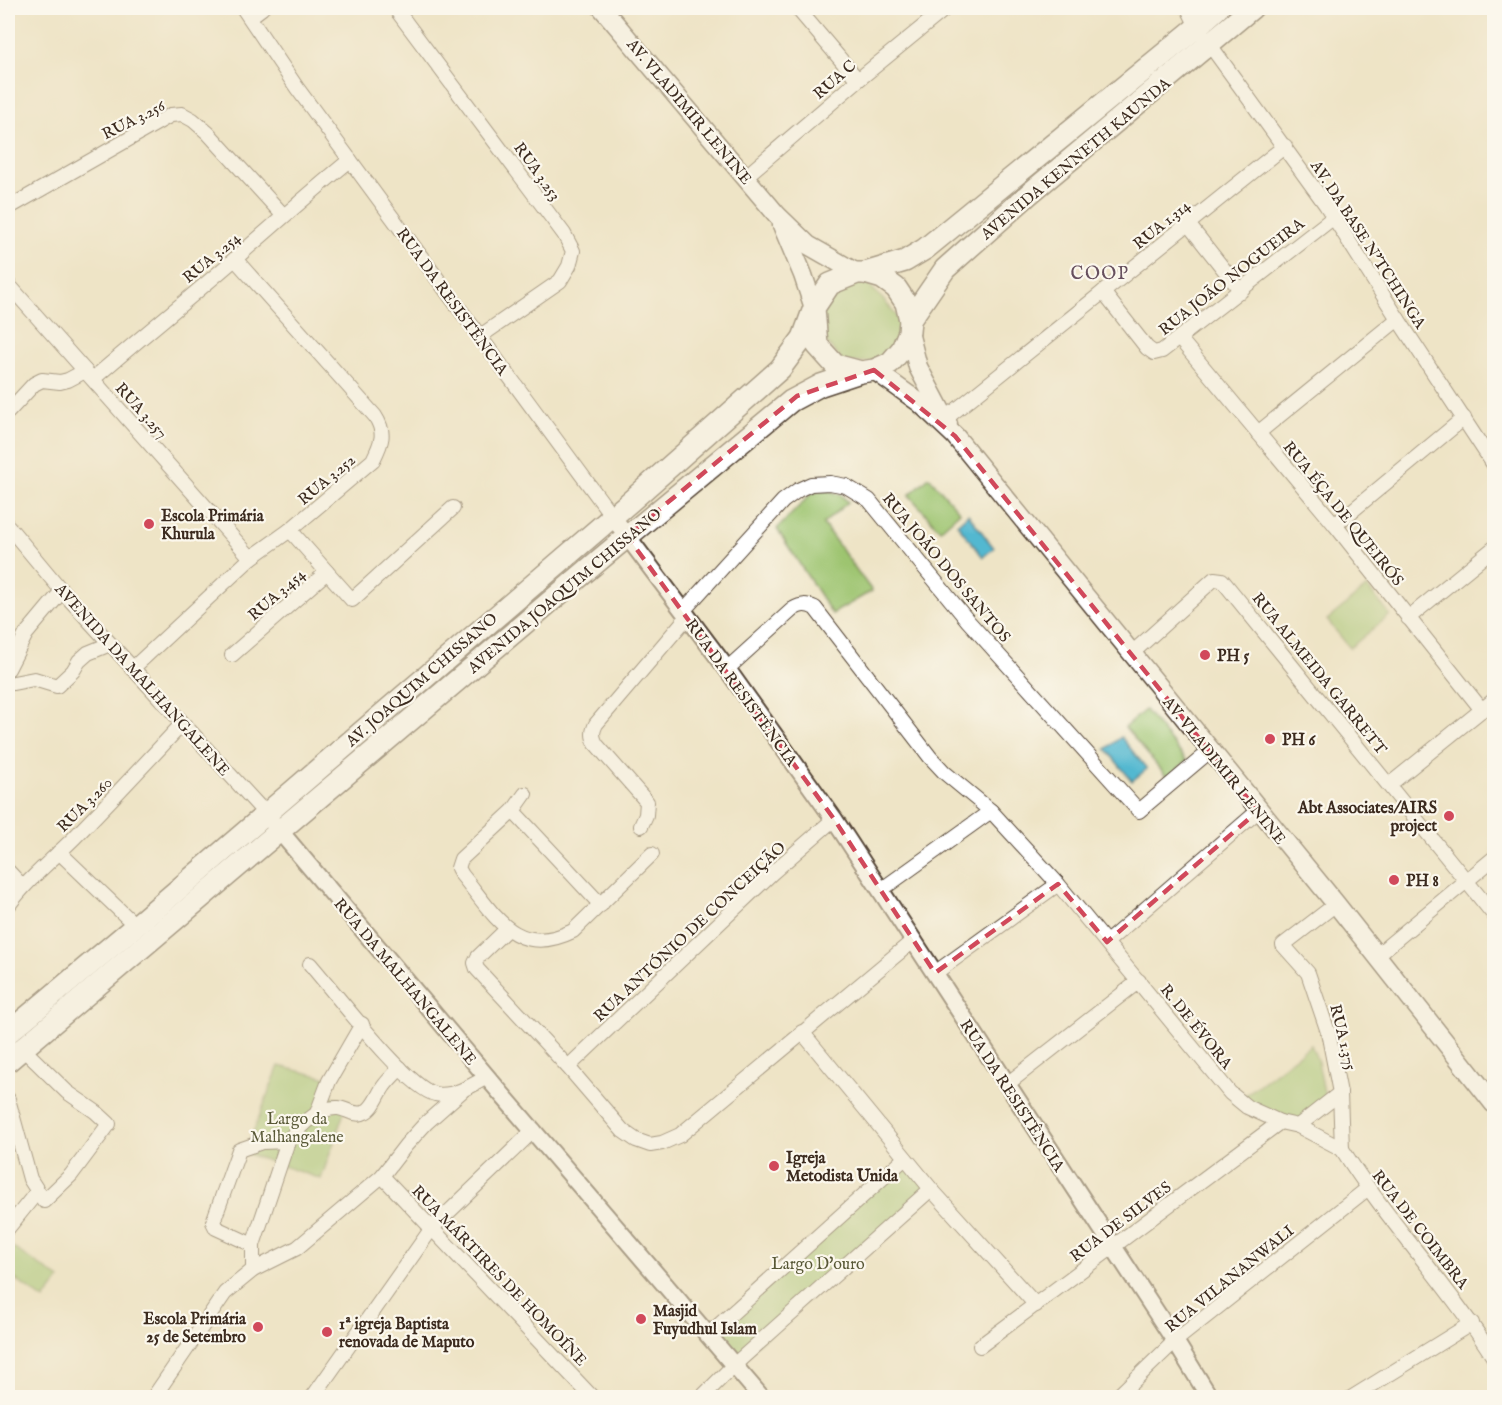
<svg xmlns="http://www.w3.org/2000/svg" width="1502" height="1405" viewBox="0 0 1502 1405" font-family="'IM FELL English',serif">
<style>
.green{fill:#9dc46f;stroke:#6c7746;stroke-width:1.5}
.water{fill:#52b8d0;stroke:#467177;stroke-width:1.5}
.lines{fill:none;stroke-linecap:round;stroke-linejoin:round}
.minor-casing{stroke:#564637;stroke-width:16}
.tertiary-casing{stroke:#564637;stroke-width:20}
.secondary-casing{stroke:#564637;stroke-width:21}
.primary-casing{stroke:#564637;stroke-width:24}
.minor{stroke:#fff;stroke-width:14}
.tertiary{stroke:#fff;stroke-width:16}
.secondary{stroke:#fff;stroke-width:18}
.primary{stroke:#fff;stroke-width:21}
.marked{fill:none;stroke:#d1495b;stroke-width:4.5;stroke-dasharray:12 8;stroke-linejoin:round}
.poi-dot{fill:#d1495b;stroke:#fbf7ec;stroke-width:2}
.labels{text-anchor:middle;stroke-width:4.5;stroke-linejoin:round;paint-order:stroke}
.street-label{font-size:16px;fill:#3b2a1e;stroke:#fbf7ec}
.poi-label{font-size:16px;font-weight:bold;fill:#3b2a1e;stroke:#fbf7ec;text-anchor:start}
.park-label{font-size:16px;fill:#585836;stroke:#fbf7ec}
.neighbourhood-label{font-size:18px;letter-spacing:1.5px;fill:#67505e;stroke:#fbf7ec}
</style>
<rect width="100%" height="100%" fill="#fbf7ec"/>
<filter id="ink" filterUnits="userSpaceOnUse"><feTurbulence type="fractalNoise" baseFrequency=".0167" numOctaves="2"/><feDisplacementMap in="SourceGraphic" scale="12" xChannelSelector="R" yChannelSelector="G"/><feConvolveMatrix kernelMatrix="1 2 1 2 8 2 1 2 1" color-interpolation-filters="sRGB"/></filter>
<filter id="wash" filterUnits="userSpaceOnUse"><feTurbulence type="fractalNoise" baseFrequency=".008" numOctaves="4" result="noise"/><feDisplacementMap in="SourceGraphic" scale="24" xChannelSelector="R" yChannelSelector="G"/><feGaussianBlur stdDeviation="1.35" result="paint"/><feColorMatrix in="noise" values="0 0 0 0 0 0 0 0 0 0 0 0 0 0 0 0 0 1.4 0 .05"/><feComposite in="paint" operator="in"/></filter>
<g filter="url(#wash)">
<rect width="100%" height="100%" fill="#eee4c6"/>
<g class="green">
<path d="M864,281C875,290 897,313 902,326C904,335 899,351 897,360L843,363L818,331L820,291Z"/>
<polygon points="929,477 960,512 940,530 909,495"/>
<polygon points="827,490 841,495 848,502 823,524 872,591 832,614 777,529 812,493"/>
<polygon points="1367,587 1390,615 1350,648 1327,620"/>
<polygon points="1145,710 1187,761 1167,777 1125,727"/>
<polygon points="1311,1045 1318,1062 1326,1102 1297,1122 1252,1104 1244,1096"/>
<polygon points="279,1066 328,1078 323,1094 348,1101 321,1179 245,1153"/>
<polygon points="905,1158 931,1189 734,1365 709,1334"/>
<polygon points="12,1247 60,1279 44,1300 8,1274 8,1253"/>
</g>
<g class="water">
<polygon points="968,514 994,548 983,557 957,524"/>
<polygon points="1121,737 1147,769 1132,781 1106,749"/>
</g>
</g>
<g filter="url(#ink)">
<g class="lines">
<defs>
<g id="minor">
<polyline points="243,8 297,88 612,516"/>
<polyline points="395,8 564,234 573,251 569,266 560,281 479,337"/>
<polyline points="797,8 858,80"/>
<polyline points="1188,8 1197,27 1326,205 1398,319 1494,465"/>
<polyline points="250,17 262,8"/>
<polyline points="745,177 858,80 946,8"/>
<polyline points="8,208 171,115 182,114 193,120 208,133 283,215"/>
<polyline points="1188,224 1241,291"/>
<polyline points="8,284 251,558"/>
<polyline points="1103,292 1147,348 1154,353 1162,351 1334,217"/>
<polyline points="1179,338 1335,525 1482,710"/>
<path d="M93,379C140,338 189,299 236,258C274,225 311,192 350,160"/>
<polyline points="8,412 34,384 42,380 60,382 68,380 85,371"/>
<polyline points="945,419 1285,146"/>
<polyline points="1258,433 1398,319"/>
<polyline points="1335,525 1464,418"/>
<polyline points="8,526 62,591 265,813"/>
<polyline points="327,572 352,600 453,508"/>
<polyline points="683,611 783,501 798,490 811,484 830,483 846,486 869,500 968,621 1139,811 1210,751"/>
<polyline points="1408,618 1494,548"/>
<polyline points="1131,654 1214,579 1222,580 1494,915"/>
<polyline points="232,655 327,572 290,530"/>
<polyline points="8,669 26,634 62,591"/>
<path d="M132,669L251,558L290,530L373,460C382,442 386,433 375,416L235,259"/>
<path d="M727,669L793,609C802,604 806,604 815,608L930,757L945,773L991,811L1058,884L1230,1093L1247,1107L1280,1122L1298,1126L1342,1149"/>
<polyline points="8,684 34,679 57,686 73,671 79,661 88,653 110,644"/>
<polyline points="1389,785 1494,700"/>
<path d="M525,794L513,811L461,859L458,868L462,875C495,915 515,959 573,931L652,854"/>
<polyline points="513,811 601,905"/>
<path d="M641,826L646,815L647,802L596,744C592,736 592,732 596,724L688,616"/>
<polyline points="59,852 136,926"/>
<polyline points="8,871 22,886"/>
<polyline points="881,890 991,811"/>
<polyline points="1336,904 1283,945 1308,973 1328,1032 1340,1093 1342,1149"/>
<path d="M8,906C27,880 52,860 75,837C111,800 147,762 182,724"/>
<polyline points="507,929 478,957 475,963 477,969 568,1067 623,1131 636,1140 650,1145 662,1143 680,1135 914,940"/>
<polyline points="1107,942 1258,811"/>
<polyline points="1376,956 1494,858"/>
<path d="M310,964C332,989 408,1089 435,1094C452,1098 473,1085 487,1077"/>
<polyline points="935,973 1058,884"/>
<polyline points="802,1032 931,1189 1036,1305"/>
<polyline points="568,1067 772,873 834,819"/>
<polyline points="1006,1085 1139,981"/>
<polyline points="8,1099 30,1179 44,1201 71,1175 109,1124 96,1112 67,1092 22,1048"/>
<polyline points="317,1113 329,1081 362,1024"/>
<polyline points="1298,1126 1340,1093"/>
<path d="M1342,1149C1388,1222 1448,1285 1494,1358"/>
<polyline points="382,1176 593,1398"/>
<polyline points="8,1228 37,1192"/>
<polyline points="253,1245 216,1228 213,1222 239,1150 262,1142 288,1141"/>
<path d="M253,1270V1245L288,1141C299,1127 317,1107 338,1108C347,1109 356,1117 365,1112C374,1108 378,1094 384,1086C389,1079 395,1074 400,1068"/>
<polyline points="709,1334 905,1158"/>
<polyline points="980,1346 1280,1122"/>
<polyline points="153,1398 225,1293 253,1270 297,1248 382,1176 406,1145 426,1123 462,1091"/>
<polyline points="312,1398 432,1228 534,1130"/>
<polyline points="701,1398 734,1365 931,1189"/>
<polyline points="1116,1398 1175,1341 1367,1189"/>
<polyline points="1351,1398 1472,1323"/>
</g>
<g id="tertiary">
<polyline points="612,516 727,669 834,819 1175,1341 1210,1398"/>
<polyline points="273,823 487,1077 762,1398"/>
</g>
<g id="secondary">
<polyline points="602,8 777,215 808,245 857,273"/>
<polyline points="782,225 803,275 814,308"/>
<polyline points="909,332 918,367 948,424"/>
<polyline points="874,370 920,403 955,436 1336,904 1494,1104"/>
</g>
<g id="primary">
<polyline points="865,273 905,261 925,249 1197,27 1218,8"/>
<polyline points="910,320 945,269 1029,194 1252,8"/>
<polyline points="8,1033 145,918 632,500 780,369 803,338 814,308 830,284 857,273 865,273 882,278 896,288 906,303 910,320 909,332 902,349 890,363 874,370 861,372 835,365 817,345 814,308"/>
<polyline points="8,1061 604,556 791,401 821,385 860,372"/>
</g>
</defs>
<use href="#minor" class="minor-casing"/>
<use href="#tertiary" class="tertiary-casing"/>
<use href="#secondary" class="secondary-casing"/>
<use href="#primary" class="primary-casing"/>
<use href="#minor" class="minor"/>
<use href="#tertiary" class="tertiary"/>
<use href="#secondary" class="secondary"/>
<use href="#primary" class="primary"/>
</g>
</g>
<path d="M0 0H1502V1405H0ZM874,370L955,436L1258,811L1107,942L1058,884L935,973L834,819L627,536L797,396Z" fill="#eee4c6" fill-opacity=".55" fill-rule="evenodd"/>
<path class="marked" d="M874,370L955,436L1258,811L1107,942L1058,884L935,973L834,819L627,536L797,396Z"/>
<g class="poi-dot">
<circle cx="149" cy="524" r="6"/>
<circle cx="1205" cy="655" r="6"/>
<circle cx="1270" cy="739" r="6"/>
<circle cx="1449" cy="816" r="6"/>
<circle cx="1394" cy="880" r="6"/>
<circle cx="774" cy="1166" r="6"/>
<circle cx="641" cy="1319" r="6"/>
<circle cx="258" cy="1327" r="6"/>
<circle cx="327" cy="1332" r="6"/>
</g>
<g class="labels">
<g class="street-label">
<text transform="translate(834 79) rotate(-41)" y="6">RUA C</text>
<text transform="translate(690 111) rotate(50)" y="6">AV. VLADIMIR LENINE</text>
<text transform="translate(133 119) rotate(-27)" y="6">RUA 3.256</text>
<text transform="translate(1075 158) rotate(-40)" y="6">AVENIDA KENNETH KAUNDA</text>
<text transform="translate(538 171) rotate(54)" y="6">RUA 3.253</text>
<text transform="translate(1161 224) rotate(-39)" y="6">RUA 1.314</text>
<text transform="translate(1369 244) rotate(57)" y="6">AV. DA BASE N'TCHINGA</text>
<text transform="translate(211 257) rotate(-40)" y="6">RUA 3.254</text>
<text transform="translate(1231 276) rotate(-38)" y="6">RUA JOÃO NOGUEIRA</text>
<text transform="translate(453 301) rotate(54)" y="6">RUA DA RESISTÊNCIA</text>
<text transform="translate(142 410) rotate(48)" y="6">RUA 3.257</text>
<text transform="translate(326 479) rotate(-40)" y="6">RUA 3.252</text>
<text transform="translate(1344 513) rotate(51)" y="6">RUA ÉÇA DE QUEIRÓS</text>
<text transform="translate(947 567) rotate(50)" y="6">RUA JOÃO DOS SANTOS</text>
<text transform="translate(564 590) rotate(-40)" y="6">AVENIDA JOAQUIM CHISSANO</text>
<text transform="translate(276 594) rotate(-41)" y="6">RUA 3.454</text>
<text transform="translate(1320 673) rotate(51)" y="6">RUA ALMEIDA GARRETT</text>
<text transform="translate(143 679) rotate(48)" y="6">AVENIDA DA MALHANGALENE</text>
<text transform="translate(421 679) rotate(-41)" y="6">AV. JOAQUIM CHISSANO</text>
<text transform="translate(742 692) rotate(54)" y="6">RUA DA RESISTÊNCIA</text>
<text transform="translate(1225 770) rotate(51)" y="6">AV. VLADIMIR LENINE</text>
<text transform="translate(84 804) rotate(-45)" y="6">RUA 3.260</text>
<text transform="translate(689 931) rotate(-43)" y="6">RUA ANTÓNIO DE CONCEIÇÃO</text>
<text transform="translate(406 981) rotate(50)" y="6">RUA DA MALHANGALENE</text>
<text transform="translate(1197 1026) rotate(51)" y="6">R. DE ÉVORA</text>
<text transform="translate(1344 1037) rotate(76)" y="6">RUA 1.375</text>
<text transform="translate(1013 1095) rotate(57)" y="6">RUA DA RESISTÊNCIA</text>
<text transform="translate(1120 1221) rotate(-37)" y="6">RUA DE SILVES</text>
<text transform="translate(1421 1229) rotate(52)" y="6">RUA DE COIMBRA</text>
<text transform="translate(500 1275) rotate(46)" y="6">RUA MÁRTIRES DE HOMOÍNE</text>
<text transform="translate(1229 1278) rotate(-39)" y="6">RUA VILANANWALI</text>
</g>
<g class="poi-label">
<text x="161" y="521">Escola Primária<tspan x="161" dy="18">Khurula</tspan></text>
<text x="1217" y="661">PH 5</text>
<text x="1282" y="745">PH 6</text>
<text x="1437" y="813" text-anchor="end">Abt Associates/AIRS<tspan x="1437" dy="18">project</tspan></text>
<text x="1406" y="886">PH 8</text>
<text x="786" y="1163">Igreja<tspan x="786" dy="18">Metodista Unida</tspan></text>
<text x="653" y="1316">Masjid<tspan x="653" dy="18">Fuyudhul Islam</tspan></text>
<text x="246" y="1324" text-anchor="end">Escola Primária<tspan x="246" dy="18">25 de Setembro</tspan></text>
<text x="339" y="1329">1ª igreja Baptista<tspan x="339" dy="18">renovada de Maputo</tspan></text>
</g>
<g class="park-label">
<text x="297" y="1124">Largo da<tspan x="297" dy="18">Malhangalene</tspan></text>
<text x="818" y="1269">Largo D'ouro</text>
</g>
<g class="neighbourhood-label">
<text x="1100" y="279">COOP</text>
</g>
</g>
<rect width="1502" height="1405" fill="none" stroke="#fbf7ec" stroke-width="30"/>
</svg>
